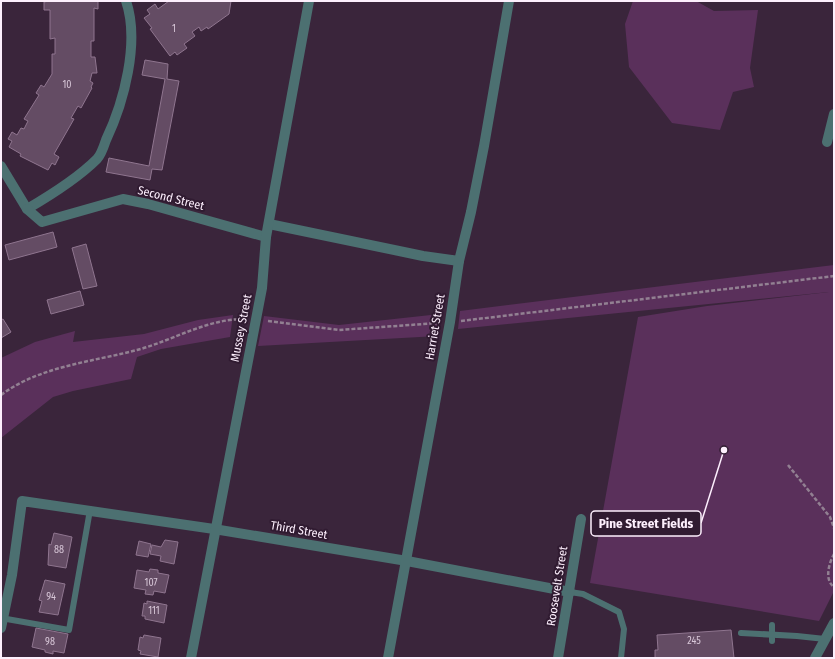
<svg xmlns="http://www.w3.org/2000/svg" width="835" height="659" viewBox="0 0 835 659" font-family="'Fira Sans Condensed',sans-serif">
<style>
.green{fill:#5a305b}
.building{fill:#644c64;stroke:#8f758f}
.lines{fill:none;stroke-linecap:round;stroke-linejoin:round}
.path{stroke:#928092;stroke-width:2.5;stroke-dasharray:4 2;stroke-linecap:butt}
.lane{stroke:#4c7071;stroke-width:6}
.street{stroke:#4c7071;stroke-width:10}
.labels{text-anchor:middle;stroke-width:4;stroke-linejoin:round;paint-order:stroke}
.number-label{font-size:10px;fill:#d7c6d7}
.street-label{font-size:12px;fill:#fdeffd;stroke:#301b31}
.leader{fill:none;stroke:#fdeffd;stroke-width:1.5}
.callout-dot{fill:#fdeffd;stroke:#301b31;stroke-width:1.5}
.callout{fill:#301b31;stroke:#fdeffd;stroke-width:1.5}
.callout-label{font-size:13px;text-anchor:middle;font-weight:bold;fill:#fdeffd}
</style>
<rect width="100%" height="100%" fill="#3a253b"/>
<g class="green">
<polygon points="633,1 696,1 714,11 758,10 750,68 754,87 733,92 720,130 672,123 629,67 625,24"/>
<polygon points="834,265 834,591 819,621 590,583 638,317 707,306 829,292 458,329 460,311"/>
<polygon points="440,314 438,336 258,346 264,316 339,325"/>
<polygon points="233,315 230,337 161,349 137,357 131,379 73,391 53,397 1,438 1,358 35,342 75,331 73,342 144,334 198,320"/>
</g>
<g class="building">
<polygon points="49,1 98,1 98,9 94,8 94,41 91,41 91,57 95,57 97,73 92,73 90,81 93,83 91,87 92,88 81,108 78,106 71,118 74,119 54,154 59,157 55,165 52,163 48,170 20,156 21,154 9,147 12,141 8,139 12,132 17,135 21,128 24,129 28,121 24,119 39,95 36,93 41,85 44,87 52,74 52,54 55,54 55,38 50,39 50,10 44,10 44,2"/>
<polygon points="169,1 231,1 229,14 208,29 207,27 201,31 199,27 192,32 195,36 184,44 187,48 177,55 175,52 170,56 150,29 152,28 144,18 150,14 147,10 155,4 158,9"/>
<polygon points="145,60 168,64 167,79 179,81 162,170 152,169 150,180 106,172 109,158 149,166 165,79 142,75"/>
<polygon points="53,232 57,247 9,260 5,245"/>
<polygon points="86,244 97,286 83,289 72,248"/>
<polygon points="80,291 84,305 51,314 47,300"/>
<polygon points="3,319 11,332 1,338 1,320"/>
<polygon points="54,533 72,537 66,568 48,565 49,544 51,545"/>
<polygon points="165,540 178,542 174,564 160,561 161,556 150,554 152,545 161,547"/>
<polygon points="139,541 151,544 148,557 136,555"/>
<polygon points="150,569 158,570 158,573 169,575 165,593 154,591 153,595 145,594 146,590 134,588 137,570 149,572"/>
<polygon points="45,580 65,584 58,615 39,612 42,601 39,600"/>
<polygon points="147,601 167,605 164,623 145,619 145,616 142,616 144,603 147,604"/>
<polygon points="36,628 68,634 64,653 53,651 53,654 45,652 45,650 32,647"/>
<polygon points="731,630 734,658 655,658 655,650 658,650 657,635"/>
<polygon points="144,635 161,638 158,657 140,654 141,651 138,650 140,637 143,638"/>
</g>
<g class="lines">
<g class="path">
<polyline points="268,321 339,330 438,323"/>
<polyline points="461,321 834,276"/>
<path d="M1,395C40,366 92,362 137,350C174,340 206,319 245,319"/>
<polyline points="788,465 830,517 834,528"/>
<path d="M834,554C829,563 824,580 834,587"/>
</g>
<g class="lane">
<polyline points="570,592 583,594 619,612 624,629 621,658"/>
<polyline points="1,618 69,630 90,510"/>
<polyline points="772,625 772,641"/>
<polyline points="741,633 797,636 825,639"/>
</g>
<g class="street">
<polyline points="827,142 834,114"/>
<path d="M1,166L27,209C51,195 77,179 97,159C101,155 104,146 106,140C124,102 140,42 126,1"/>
<polyline points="27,209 42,222 123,199 148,204 266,237"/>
<polyline points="269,224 423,256 459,261"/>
<polyline points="1,628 12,575 22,501 214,529 407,561 570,592"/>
<polyline points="191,658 262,288 266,237 309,1"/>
<polyline points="388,658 450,322 459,261 471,212 484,146 509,1"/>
<polyline points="558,658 581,519"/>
<polyline points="815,658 834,623"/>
</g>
</g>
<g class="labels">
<g class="number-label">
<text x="174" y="32">1</text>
<text x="67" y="88">10</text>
<text x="59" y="553">88</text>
<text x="151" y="586">107</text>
<text x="51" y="600">94</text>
<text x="154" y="614">111</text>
<text x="694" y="644">245</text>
<text x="50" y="645">98</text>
</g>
<g class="street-label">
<text transform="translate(171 198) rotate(14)" y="4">Second Street</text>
<text transform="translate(435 327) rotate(-80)" y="4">Harriet Street</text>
<text transform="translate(241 328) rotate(-79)" y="4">Mussey Street</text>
<text transform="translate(299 530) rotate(10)" y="4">Third Street</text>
<text transform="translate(557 586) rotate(-81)" y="4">Roosevelt Street</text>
</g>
</g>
<path class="leader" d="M724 450L701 523"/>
<circle class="callout-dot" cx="724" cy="450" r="4"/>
<rect class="callout" x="591" y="511" width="110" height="25" rx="4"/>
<g class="callout-label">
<text x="646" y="528">Pine Street Fields</text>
</g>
<rect width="835" height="659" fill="none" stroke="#fdeffd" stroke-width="4"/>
</svg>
